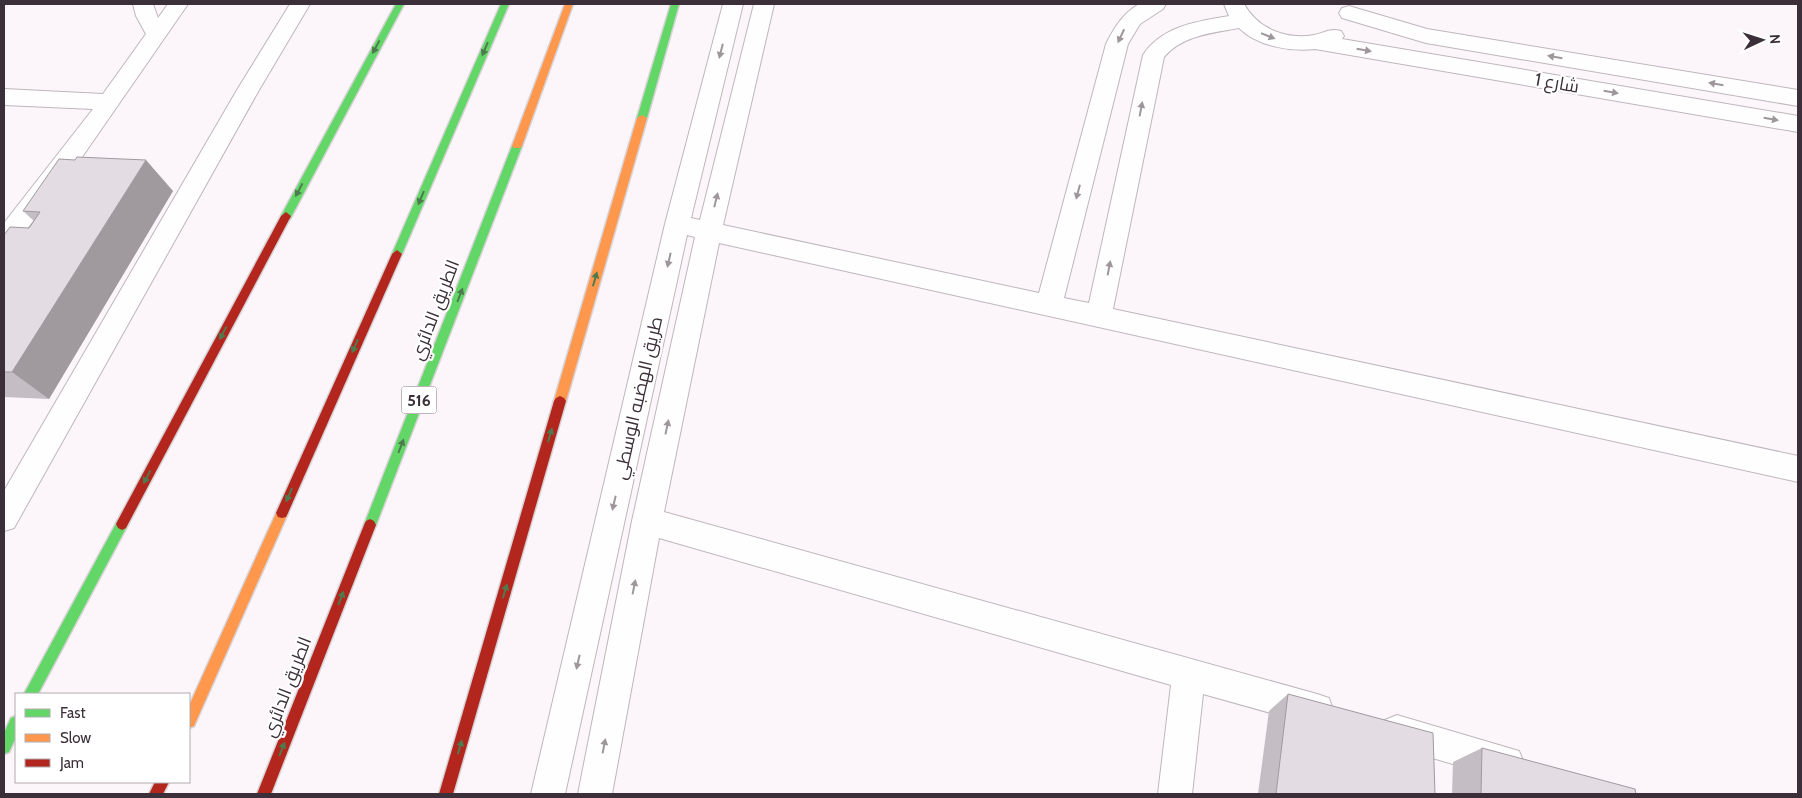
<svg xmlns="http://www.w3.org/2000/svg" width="1802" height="798" viewBox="0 0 1802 798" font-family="Cabin,Cairo,sans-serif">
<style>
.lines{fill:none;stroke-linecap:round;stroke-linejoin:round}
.street-casing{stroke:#beb6bc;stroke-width:2}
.fast-casing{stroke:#d7d2d6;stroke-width:3}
.slow-casing{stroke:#d7d2d6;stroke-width:3}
.jam-casing{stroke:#d7d2d6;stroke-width:3}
.street{fill:#fffefe;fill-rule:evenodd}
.fast{fill:#63d668;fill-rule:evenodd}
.slow{fill:#ff974d;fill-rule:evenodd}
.jam{fill:#b3261e;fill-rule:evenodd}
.wall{fill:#c4bdc3}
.shaded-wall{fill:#a09a9f}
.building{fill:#e4dce3;stroke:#a09a9f}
.oneway{fill:#9d979c}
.oneway2{fill:#4d7b4e}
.labels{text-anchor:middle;stroke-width:4.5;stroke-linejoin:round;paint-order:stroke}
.shield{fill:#fff;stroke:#766e74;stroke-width:1}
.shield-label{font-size:16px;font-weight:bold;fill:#3b3039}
.street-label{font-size:18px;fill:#3b3039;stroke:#fff}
</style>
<rect width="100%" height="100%" fill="#fcf6fb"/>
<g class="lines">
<defs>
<g id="street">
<polygon points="133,4 153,4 158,18 168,4 188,4 80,160 13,247 4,249 4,223 93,109 4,105 4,89 103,94 146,34 136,16"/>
<polygon points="290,4 310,4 259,90 14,528 4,531 4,491 237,90"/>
<path d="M723,4H743L691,218L700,220L754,4H774L723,225L1039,293L1106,44C1114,28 1123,13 1139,4H1166L1163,9L1140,24L1128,44L1064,298L1089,303L1143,55C1162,26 1198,21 1229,16L1224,4H1244C1258,29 1286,40 1314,35C1324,33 1330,28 1341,31L1344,36L1342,39L1798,116V132L1315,49C1290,52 1257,46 1239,28C1212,33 1183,35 1164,57L1113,309L1798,456V482L719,243L664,512L1317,694L1329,698L1333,710L1329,722L1317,726L1203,694L1192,794H1158L1171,685L659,538L612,794H578L632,521L695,237L687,235L565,794H531L665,224Z"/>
<polygon points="1349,6 1427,29 1798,90 1798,106 1426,43 1342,18 1339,13 1342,8"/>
<polygon points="1397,715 1519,751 1524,763 1519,775 1507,780 1385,744 1380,732 1385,720"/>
</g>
<g id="fast">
<polygon points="396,4 404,4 290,219 282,219 281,216"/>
<polygon points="501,4 509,4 402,254 397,258 393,257 392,254"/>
<polygon points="671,4 679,4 647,118 642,121 637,118"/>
<polygon points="517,143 522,146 376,525 374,529 370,531 366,529 364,525 512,146"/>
<polygon points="122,518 126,520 128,524 126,528 38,694 24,694 118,520"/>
<polygon points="16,716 16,737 9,752 4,754 4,733 11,718"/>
</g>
<g id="slow">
<polygon points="565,4 573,4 522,146 520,148 514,148 512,146"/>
<polygon points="642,115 647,118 566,401 564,404 556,404 554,401 637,118"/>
<polygon points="282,508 286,509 288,513 194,726 189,728 189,706 278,509"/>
</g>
<g id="jam">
<polygon points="286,212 291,216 126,528 122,530 118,528 116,524 118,520 281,216"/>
<polygon points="397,250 402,254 288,513 286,517 282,518 278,517 276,513 392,254"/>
<polygon points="560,396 564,398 566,401 453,794 439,794 554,401 556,398"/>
<polygon points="370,519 374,521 376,525 271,794 257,794 364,525 366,521"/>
<polygon points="155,782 169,782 163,794 149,794"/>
</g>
</defs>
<use href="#street" class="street-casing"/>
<use href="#fast" class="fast-casing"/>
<use href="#slow" class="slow-casing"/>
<use href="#jam" class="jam-casing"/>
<use href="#street" class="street"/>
<use href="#fast" class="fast"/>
<use href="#slow" class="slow"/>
<use href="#jam" class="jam"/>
</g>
<g class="wall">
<polygon points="173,191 49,399 4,397 4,235 29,228 34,221 23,211"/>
<polygon points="1288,694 1435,794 1258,794 1269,711"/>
<polygon points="1482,748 1636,794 1452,794 1453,762"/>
</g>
<polygon class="shaded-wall" points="146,160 173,191 49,399 12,372"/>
<g class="building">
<polygon points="77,157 146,160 12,372 4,372 4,235 10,227 29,228 40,212 23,211 59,159 75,160"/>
<polygon points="1288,694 1433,733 1435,794 1276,794"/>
<polygon points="1482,748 1635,789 1636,794 1481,794"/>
</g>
<defs><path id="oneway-solid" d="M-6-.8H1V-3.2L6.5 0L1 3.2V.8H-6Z" transform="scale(1.25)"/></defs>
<g class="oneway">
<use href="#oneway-solid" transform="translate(1121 36) rotate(115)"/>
<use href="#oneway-solid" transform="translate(1268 36) rotate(22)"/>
<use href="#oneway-solid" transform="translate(1364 50) rotate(10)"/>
<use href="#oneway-solid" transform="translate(721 51) rotate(104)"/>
<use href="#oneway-solid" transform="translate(1555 57) rotate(-170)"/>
<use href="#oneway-solid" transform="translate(1716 84) rotate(-170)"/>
<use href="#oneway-solid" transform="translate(1611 92) rotate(10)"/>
<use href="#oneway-solid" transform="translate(1141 109) rotate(-79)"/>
<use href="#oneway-solid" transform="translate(1771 119) rotate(10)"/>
<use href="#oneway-solid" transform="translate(1078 192) rotate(105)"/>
<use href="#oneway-solid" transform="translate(716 200) rotate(-76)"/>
<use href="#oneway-solid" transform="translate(669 260) rotate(103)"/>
<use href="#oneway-solid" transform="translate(1109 268) rotate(-79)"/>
<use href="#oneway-solid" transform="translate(667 427) rotate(-78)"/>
<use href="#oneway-solid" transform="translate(614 503) rotate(103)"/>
<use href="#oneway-solid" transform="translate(634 587) rotate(-79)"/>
<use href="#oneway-solid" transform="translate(578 662) rotate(103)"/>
<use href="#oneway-solid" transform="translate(604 746) rotate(-79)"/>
</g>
<g class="oneway2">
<use href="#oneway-solid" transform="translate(376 47) rotate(118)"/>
<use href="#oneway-solid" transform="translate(485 49) rotate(113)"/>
<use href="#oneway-solid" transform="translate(299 190) rotate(118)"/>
<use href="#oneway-solid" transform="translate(421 198) rotate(113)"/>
<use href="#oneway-solid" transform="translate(595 279) rotate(-74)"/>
<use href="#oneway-solid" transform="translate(460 295) rotate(-69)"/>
<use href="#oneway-solid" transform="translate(223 333) rotate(118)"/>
<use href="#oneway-solid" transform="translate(355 346) rotate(114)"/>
<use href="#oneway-solid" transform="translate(550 435) rotate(-74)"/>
<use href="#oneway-solid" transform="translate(401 446) rotate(-69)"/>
<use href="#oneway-solid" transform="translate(147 477) rotate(118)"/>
<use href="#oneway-solid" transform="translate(289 495) rotate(114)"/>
<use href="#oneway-solid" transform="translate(505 591) rotate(-74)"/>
<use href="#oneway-solid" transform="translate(341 598) rotate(-69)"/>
<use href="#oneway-solid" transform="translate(460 747) rotate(-74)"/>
<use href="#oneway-solid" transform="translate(282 749) rotate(-69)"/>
</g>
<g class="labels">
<rect class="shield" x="401.5" y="386.5" width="35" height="27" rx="4"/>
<g class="shield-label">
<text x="419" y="406">516</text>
</g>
<g class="street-label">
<text transform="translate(1557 83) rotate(10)" y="6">شارع 1</text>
<text transform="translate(435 310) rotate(-69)" y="6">الطريق الدائري</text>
<text transform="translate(638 398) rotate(-77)" y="6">طريق الهضبه الوسطي</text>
<text transform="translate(287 687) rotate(-69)" y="6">الطريق الدائري</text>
</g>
</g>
<rect width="1802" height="798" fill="none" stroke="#3b3039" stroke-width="10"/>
<rect x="15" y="693" width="175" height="90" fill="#ffffff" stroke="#b1acb0"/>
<rect x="25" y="709" width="25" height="8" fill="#63d668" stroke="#b1acb0"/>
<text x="60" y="718" font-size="15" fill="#3b3039">Fast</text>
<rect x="25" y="734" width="25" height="8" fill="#ff974d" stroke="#b1acb0"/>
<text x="60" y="743" font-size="15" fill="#3b3039">Slow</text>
<rect x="25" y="759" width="25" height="8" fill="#b3261e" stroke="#b1acb0"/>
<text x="60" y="768" font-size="15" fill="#3b3039">Jam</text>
<g transform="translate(1762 40) rotate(86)" stroke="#ffffff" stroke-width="4" paint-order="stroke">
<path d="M0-4L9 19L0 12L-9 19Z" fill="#3b3039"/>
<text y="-8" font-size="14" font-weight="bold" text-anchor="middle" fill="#3b3039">N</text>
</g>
</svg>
